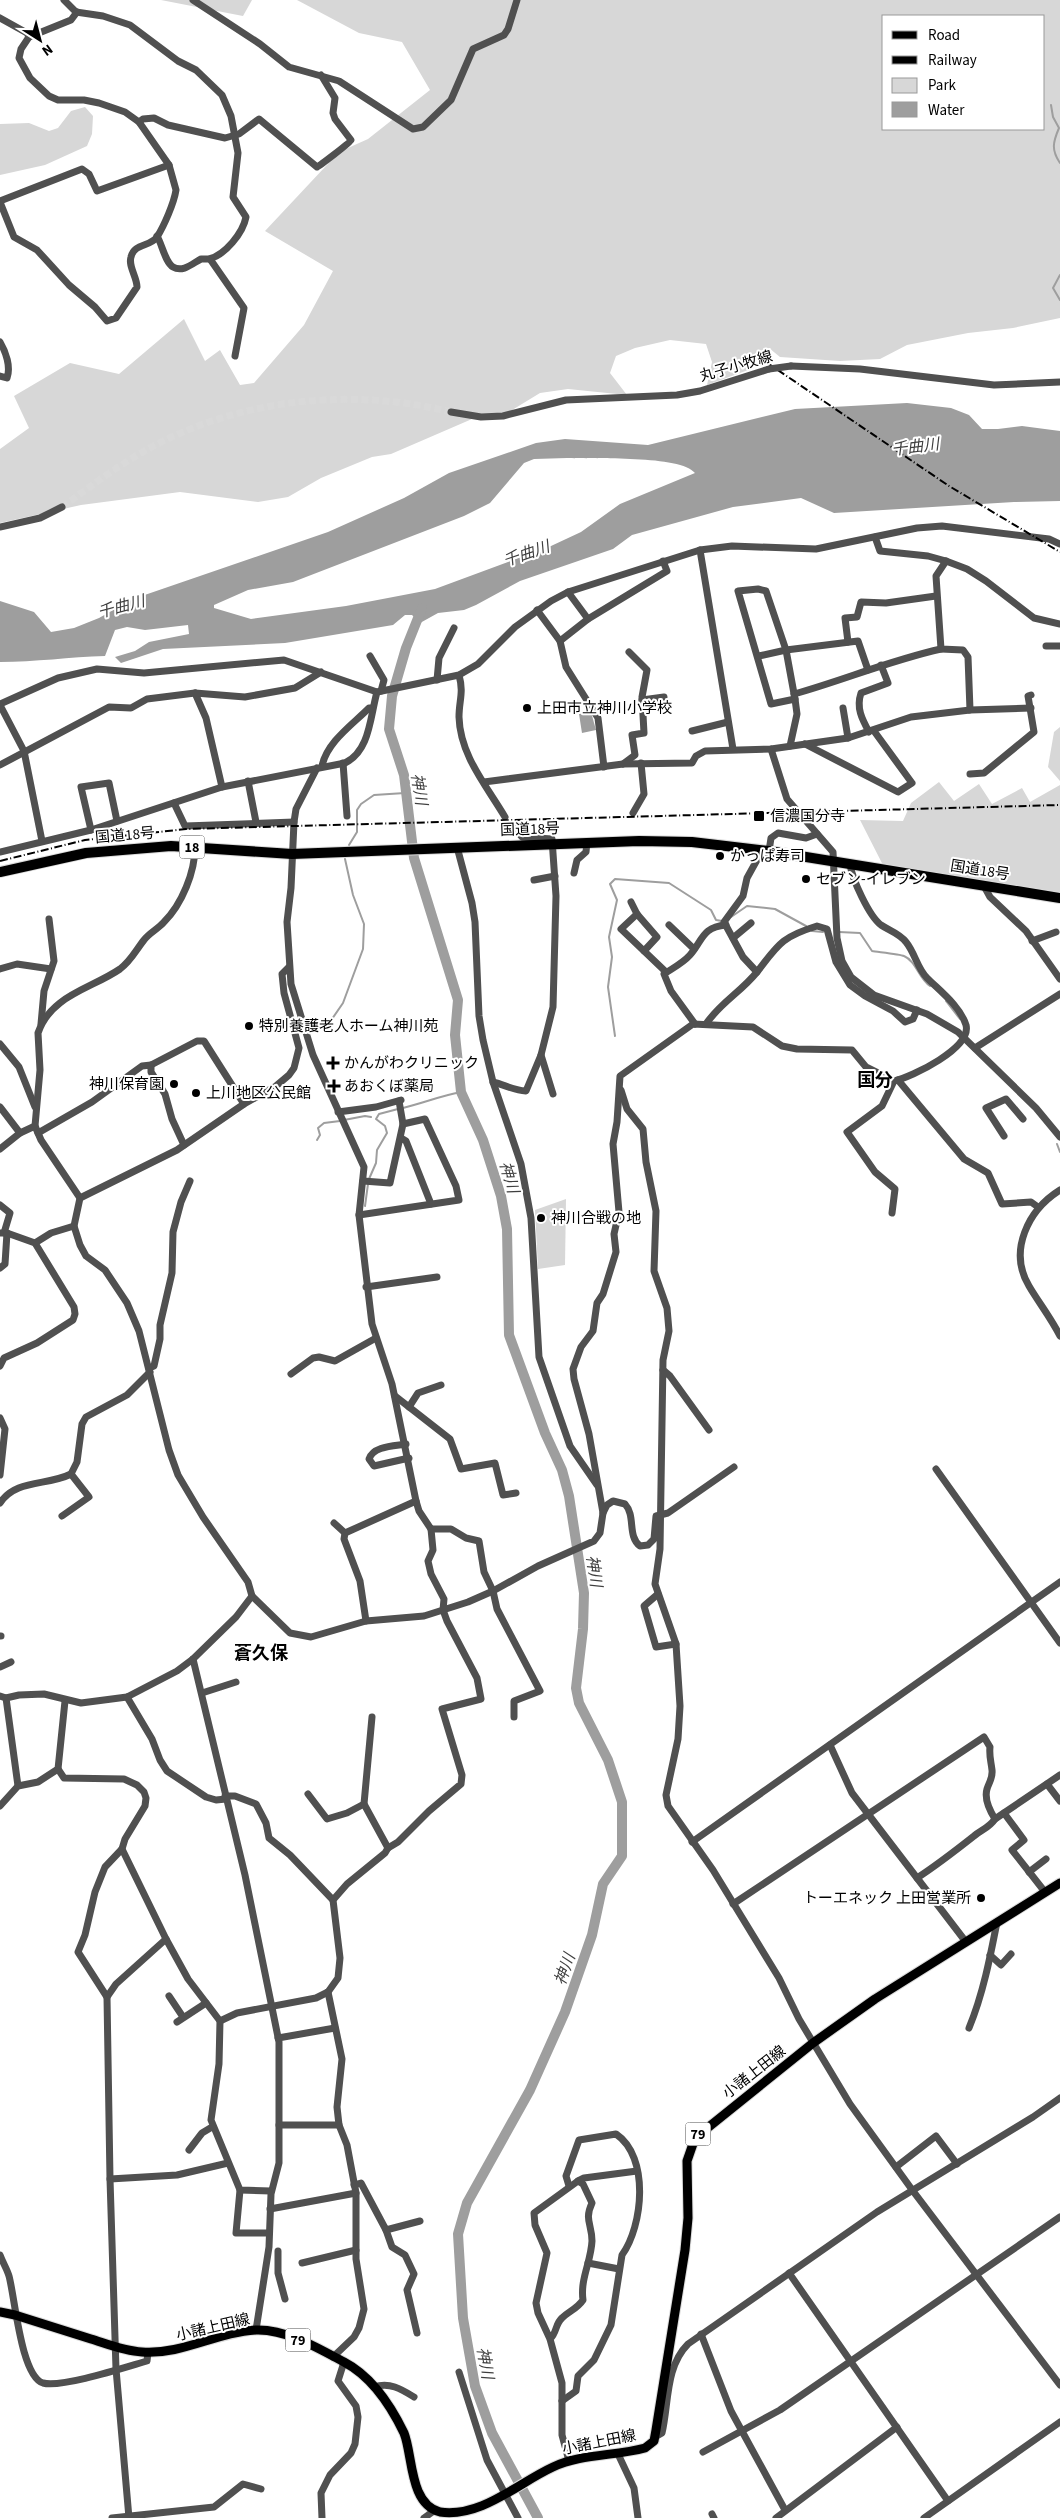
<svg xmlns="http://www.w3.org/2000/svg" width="1060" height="2518" viewBox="0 0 1060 2518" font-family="'Source Sans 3','Noto Sans JP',sans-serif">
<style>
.green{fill:#d7d7d7;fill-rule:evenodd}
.water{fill:#9e9e9e;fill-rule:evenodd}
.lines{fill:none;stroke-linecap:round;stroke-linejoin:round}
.stream{stroke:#9e9e9e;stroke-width:2}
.river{stroke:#9e9e9e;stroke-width:10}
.minor-tunnel{stroke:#d9d9d9;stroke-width:7;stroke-dasharray:7 3.5;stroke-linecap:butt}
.major-casing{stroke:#dbdbdb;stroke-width:11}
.highway-casing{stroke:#dbdbdb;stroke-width:12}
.minor{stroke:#505050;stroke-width:7}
.major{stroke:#000;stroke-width:9}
.highway{stroke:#000;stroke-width:10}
.rail{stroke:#000;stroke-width:2;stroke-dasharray:8 2.5 1 2.5;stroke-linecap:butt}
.minor-bridge{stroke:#505050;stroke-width:7}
.poi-dot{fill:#000;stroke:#fff;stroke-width:2}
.labels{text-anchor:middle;stroke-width:4;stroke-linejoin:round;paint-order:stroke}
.shield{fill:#fff;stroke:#4c4c4c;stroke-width:1}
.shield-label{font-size:14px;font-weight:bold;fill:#000}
.street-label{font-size:15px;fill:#000;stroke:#fff}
.poi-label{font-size:15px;fill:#000;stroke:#fff;text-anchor:start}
.water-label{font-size:16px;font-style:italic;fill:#3f3f3f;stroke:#fff}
.quarter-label{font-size:18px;font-weight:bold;fill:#000;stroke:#fff}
</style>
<rect width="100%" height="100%" fill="#fff"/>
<g class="green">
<polygon points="161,0 252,0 243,16"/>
<path d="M297,0H1060V318L1013,328L968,333L907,345L880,359L840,361L780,357L769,348L750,360L751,369L707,385L712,362L706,344L670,340L635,348L616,356L610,373L627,395L568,389L540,393L507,413L493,418L472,419L391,454L372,457L321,478L288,497L258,502L180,492L81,505L0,523V449L29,428L14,396L70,363L119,374L184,319L205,361L220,350L240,385L254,383L304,325L333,271L265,231L339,152L368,139L430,90L402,42L359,33ZM884,16H1044V129H884Z"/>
<polygon points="85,107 93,116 92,134 87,146 45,165 0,175 0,124 29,123 49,131 58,128 71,111"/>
<polygon points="1060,727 1060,781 1048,767 1054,732"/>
<polygon points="939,782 954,801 979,784 992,804 1022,788 1030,802 1060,785 1060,898 886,871 860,820 903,821 911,803"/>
<polygon points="566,1199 565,1265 538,1269 535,1210"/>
</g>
<g class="water">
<path d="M907,403L951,408L969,415L982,429H998L1022,426L1060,431V501L1014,502L834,513L801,498L733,507L632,535L613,549L520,581L476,605L464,610L438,613L420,623L412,615H405L393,625L285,643L163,649L121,663L115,657L135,651L149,642L189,634L188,625L145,630L127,627L115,630L105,656C70,657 35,662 0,662V601L34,612L51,632L74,628L99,618L133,599L328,532L404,498L449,473L536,443L565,439L648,445L795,409ZM567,458C593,459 681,455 695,473L620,504L581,532L551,546L435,589L346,606L251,619L214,608V605L248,590L293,582L464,516L490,503L524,463L534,459Z"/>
<polygon points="591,712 596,730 582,733 579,714"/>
</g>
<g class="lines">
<g class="stream">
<path d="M1051,105L1053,117L1059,128C1053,142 1051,150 1060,163"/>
<polyline points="1060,275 1053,288 1060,300"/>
<polyline points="349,845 357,832 357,810 361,804 374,795 405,793"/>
<polyline points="731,917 747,906 775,909 806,926"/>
<polyline points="812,931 823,932"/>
<path d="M839,932L860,933L872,951C878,952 900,954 904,956C916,961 919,979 930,986"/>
<polyline points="946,1001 960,1019"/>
<polyline points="307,1028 325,1024 332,1019 343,1003 363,949 364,924 353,895 345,859"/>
<polyline points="615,1036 608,987 612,957 609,937 617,900 610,884 615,879 669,883 711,910 716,920 722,921"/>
<path d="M403,1108C423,1103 440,1096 461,1092"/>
<polyline points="344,1120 365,1116 371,1117"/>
<polyline points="317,1140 320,1135 318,1128 324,1123 340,1121"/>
<polyline points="1057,1144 1060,1152"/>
<polyline points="369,1179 376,1163 377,1150 387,1133 385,1126 376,1119 379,1114 398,1109"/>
<polyline points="365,1206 368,1184"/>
</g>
<polyline class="river" points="422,608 406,648 392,696 389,729 404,775 414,858 458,1000 455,1035 461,1092 483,1140 501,1196 507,1229 509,1335 545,1433 562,1470 569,1496 584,1593 583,1629 576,1688 579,1703 608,1760 622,1802 622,1856 603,1884 592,1935 565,2012 530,2090 467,2203 458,2234 463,2318 475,2386 492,2433 538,2518"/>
<path class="minor-tunnel" d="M62,507C90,487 117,466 148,449C239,399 350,387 451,412"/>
<defs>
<path id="major" d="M0,2312L15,2315C41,2323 66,2331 91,2339C107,2344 124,2351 142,2352C182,2355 217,2332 256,2330C286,2329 318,2348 344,2362C371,2376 391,2406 404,2433C413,2455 409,2504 440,2512C481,2518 518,2483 553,2467C580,2454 615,2456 645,2448L654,2441L656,2430L685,2250L688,2218L687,2161L695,2138L813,2043L875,1999L1060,1883"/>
<polyline id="highway" points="0,872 86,853 171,846 292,854 639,841 692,842 769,851 1060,898"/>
</defs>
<use href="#major" class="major-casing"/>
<use href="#highway" class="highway-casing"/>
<g class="minor">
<path d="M64,0L76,12L103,16L130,25L178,61L196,70L222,95L231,116L238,153L233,197L246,217C243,233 225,255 209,259C206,259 204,259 201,259C193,263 183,273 173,267C165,262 162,244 157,236"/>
<polyline points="193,0 260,44 289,67 339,81 413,129 423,127 451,100 473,49 504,35 508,29 517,0"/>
<path d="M0,18L27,33L29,37L21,49L19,58L30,78L49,96L58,100H84L99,103L125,112L139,122L169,165L176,190C174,203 164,226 157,237C150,247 134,243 131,257C128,266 137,277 137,287L116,318L107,321L95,307L69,285L37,250L14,237L0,202"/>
<polyline points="29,37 71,20 77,12"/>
<path d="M139,122L143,119L154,118L168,125L225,138L239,134L259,119L317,167C319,166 350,143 351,140L335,119L333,113L335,98L321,75"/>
<polyline points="0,201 82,169 89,174 97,191 169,165"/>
<polyline points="210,259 244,308 235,356"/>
<path d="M0,342C6,352 11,367 7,378L0,376"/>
<polyline points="791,366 860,369 994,385 1060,382"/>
<polyline points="451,412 481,417 503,416 566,400 677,395 700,391 769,369"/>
<polyline points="0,527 40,518 62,507"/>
<polyline points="875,537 880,551 928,556 946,561 967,569 986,581 1034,618 1060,624"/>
<polyline points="700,550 733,749"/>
<polyline points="946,561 936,576 941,649 963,650 968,657 970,710"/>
<polygon points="758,589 766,591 786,650 795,699 771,704 738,591"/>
<polyline points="568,592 588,619 667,571 663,561"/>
<polyline points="537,610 560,641 588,619"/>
<polyline points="560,641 566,667 598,718 604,767"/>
<polyline points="848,642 845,618 857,617 861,602 886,603 936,596"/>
<polyline points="1046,646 1060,646"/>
<polyline points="370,656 384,680 381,691"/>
<polyline points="759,656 786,650 858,641 868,670"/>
<path d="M459,675C464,693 459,700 459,717C460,755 486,785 505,817"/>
<polyline points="437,680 439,658 454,628"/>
<polyline points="195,693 206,718 222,787"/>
<path d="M794,694C844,680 891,660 941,649"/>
<polyline points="642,700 664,697"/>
<polyline points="0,704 58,678 97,669 144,673 284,660 377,692 459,675 478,664 515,627 551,601 568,592 700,550 732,546 816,549 917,528 942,526 1049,539 1060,544"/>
<polyline points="0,705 24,751 42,841"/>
<polyline points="843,708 848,738"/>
<polyline points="692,731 728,722"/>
<path d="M869,732C862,719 856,708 861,693L888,683L881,665"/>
<polyline points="805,744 898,792 912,783 874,731"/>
<polyline points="790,746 797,714 795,699"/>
<polyline points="771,749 787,799 833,852 837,938 842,961 851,977 874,995 927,1014 958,1032 1036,1108 1060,1137"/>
<polyline points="343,763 347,816"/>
<polyline points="623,764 635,755 632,735 644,733 642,697 647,670 629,652"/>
<polyline points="0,765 109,707 131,708 147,699 195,693 245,697 295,688 321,672"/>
<path d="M322,766C327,742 352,725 369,708H372"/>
<polyline points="317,768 296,809 294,822 291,888 287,922 291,984 313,1055 364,1167 359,1215 372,1324 392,1384 416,1501 419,1511 431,1529 433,1550 428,1561 431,1574 444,1599 443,1610 447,1621 477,1678 481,1699 442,1709 462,1775 461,1784 429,1811 398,1842 388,1848"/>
<polyline points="970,774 984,773 1034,732 1028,696 1031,695"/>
<polyline points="248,781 256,822"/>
<polyline points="484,782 623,764 692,763 696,756 705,751 771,749 848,738 911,717 970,710 1031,708"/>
<polyline points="174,803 185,826 294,822"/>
<polyline points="633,813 644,794 641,763"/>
<polyline points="512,826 522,837 552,839 556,896 553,1007 541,1055 553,1094"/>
<polyline points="91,830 81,787 109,783 117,821"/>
<polyline points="457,847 472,903 475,922 479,1016 483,1040 493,1082 521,1164 531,1218 539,1357 570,1446 597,1485"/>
<polyline points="769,851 771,838 778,833 806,838 817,834"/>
<path d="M0,852L91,830L222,787L345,763C370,751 370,717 377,692"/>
<polyline points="574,873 577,860 586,852 587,842"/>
<polyline points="534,880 555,876"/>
<polyline points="984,886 990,897 1026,931 1060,979"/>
<polyline points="631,902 637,914 657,937 644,951"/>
<polyline points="637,914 621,929 666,972"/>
<polyline points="669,925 694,949"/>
<polyline points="733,938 751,923"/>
<polyline points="1032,941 1056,932"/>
<polyline points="0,969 17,964 51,969"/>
<path d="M757,972C778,945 781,937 817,926L827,929L836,962L850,985L865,996L893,1011L905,1022L913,1019L917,1010"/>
<polyline points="41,1024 44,991 54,961 49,919"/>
<path d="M695,1024L671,991L664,974C673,968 683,963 690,955C703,940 702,927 726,925"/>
<path d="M706,1024C720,1003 741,992 757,972L743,957L724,922L743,896L747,878L762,851"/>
<polyline points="0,1044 19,1067 35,1107"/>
<polyline points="975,1048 1060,994"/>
<polyline points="151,1065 197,1041 204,1041 244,1104"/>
<polyline points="898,1080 964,1159 988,1173 1002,1204 1031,1202 1038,1207"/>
<path d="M493,1082C505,1085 513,1090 526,1091L541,1055"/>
<polyline points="621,1090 627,1109 643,1129 646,1162 656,1211 654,1271 667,1308 669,1331 663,1360 660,1549 655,1584 676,1644 680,1706 678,1739 666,1795 668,1806 713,1870 779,1978 799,2019 850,2104 913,2191 1060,2385"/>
<polyline points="0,1107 20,1133"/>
<polyline points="338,1112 376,1107 401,1100"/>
<polyline points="38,1133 92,1102 142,1066 151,1065 151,1072 165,1094 172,1119 184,1145"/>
<polyline points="1004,1136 986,1108 1006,1099 1023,1119"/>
<polyline points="401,1138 406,1141 431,1204"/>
<polyline points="0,1149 20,1133 35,1126"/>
<polyline points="363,1181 390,1183 403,1124 399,1101"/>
<path d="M1060,1190C1028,1210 1008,1251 1029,1286C1039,1303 1051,1318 1060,1336"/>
<polyline points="80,1198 177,1150 244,1104 276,1086 289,1075 294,1068 299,1048 284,993 282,974 289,967"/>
<polyline points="0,1205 10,1213 4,1233"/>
<polyline points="892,1213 895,1189 875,1172 847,1132 882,1106 894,1081"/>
<polyline points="359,1215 459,1200 456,1186 425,1119 403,1124"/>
<polyline points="0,1233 7,1233 35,1243 74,1307 75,1314 73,1320 37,1343 4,1358 0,1366"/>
<polyline points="35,1243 51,1233 74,1226"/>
<polyline points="0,1268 5,1264 7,1233"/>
<polyline points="366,1287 437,1277"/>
<polyline points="149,1368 154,1366 160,1339 160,1325 172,1273 173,1232 181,1202 190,1181"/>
<polyline points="663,1370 670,1376 709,1430"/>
<polyline points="291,1374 313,1358 319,1357 335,1361 376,1338"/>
<polyline points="395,1396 450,1439 461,1469 495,1463 503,1495 516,1493"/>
<polyline points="409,1407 418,1393 441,1385"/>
<polyline points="0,1418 5,1429 0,1475"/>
<path d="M406,1444C394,1446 373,1446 369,1459L374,1466L409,1458"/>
<polyline points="936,1469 1060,1643"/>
<path d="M0,1503C16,1479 47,1486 71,1474L77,1462L82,1424L86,1417L127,1395L150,1372"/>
<path d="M603,1513L607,1505L613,1501L625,1504C636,1516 627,1536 640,1546L648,1545L654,1539L656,1516L668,1513L734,1467"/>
<polyline points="62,1516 89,1497 71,1474"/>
<polyline points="334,1523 345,1533"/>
<polyline points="431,1529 451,1529 466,1538 479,1541 484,1572 493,1591 497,1609 540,1691 514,1701 514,1717"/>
<polyline points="658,1594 644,1606 656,1647 676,1644"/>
<path d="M252,1596L290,1633L311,1637L366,1621L424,1616L468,1602L493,1591L538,1566L594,1541L600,1533L603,1513L589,1434L574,1379L573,1369L581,1347L593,1331L597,1303L603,1294L616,1252L614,1234L619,1212L613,1144L617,1122L620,1076L693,1024L753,1027L782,1046L797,1049L852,1050L866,1067L894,1081C912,1077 972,1048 966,1025C960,1006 940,991 927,978C917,968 915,953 906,942C899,933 890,931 881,925C869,916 852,879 850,864"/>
<polyline points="366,1621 360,1581 344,1539 345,1533 416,1501"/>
<polyline points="0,1636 1,1636"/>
<polyline points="193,1659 245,1875 279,2042 279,2163 271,2194 269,2247 256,2330"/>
<polyline points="0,1667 11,1662"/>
<polyline points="202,1693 236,1682"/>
<path d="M0,1696L6,1698L19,1695L44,1694L81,1703L127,1697L177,1671L193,1659L236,1617L252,1596L248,1582L203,1517L178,1475L169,1450L139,1331L127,1303L105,1270L86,1256L80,1245L74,1226L80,1198L41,1140L35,1126L40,1070L38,1033C51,995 91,989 120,969C131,961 136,950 144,940C149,933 158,929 164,922C182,904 195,872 195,847"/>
<polyline points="127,1697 152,1739 160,1760 167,1771 206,1797 216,1800 226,1799"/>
<polyline points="6,1698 18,1786"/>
<polyline points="830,1745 852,1793 966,1942"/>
<polyline points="58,1769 64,1778 124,1779 137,1785 144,1792 146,1798 145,1806 125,1839 122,1849 105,1867 95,1892 85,1935 78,1952 107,1997 110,2179 116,2369 129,2518"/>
<polyline points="1047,1784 1060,1801"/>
<polyline points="308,1794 327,1819 347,1813 364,1804"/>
<polyline points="225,1796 235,1796 256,1804 266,1823 269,1838 290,1855 333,1900"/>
<polyline points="0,1806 18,1786 38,1782 58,1769 65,1701"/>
<polyline points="1004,1813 1024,1840 1012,1850 1045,1892"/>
<polyline points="692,1842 1060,1582"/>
<polyline points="122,1849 166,1939 188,1979 220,2021 219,2064 211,2120 240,2190 271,2191"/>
<polyline points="1029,1872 1046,1859"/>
<path d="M917,1878C937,1865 955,1851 974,1836C981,1830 989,1828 995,1819L1060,1775"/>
<path d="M733,1904L984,1737L990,1747C989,1756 991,1761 992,1770C993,1778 989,1782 987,1789C984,1799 990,1811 995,1819"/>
<polyline points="990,1955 1001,1965 1011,1954"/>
<polyline points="328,1992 342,2059 337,2107 339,2125 347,2145 356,2193 356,2259 364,2309 359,2328 354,2337 333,2357"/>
<polyline points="169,1996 183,2017"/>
<polyline points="107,1997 116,1984 166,1939"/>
<polyline points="220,2021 237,2013 316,1998 328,1992 338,1978 340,1958 333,1900 347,1884 385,1853 388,1848 364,1804 372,1717"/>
<polyline points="177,2022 206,2003"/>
<path d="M969,2028C983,1994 990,1958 997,1922"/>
<polyline points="278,2038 335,2028"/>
<polyline points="279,2125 339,2125"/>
<polyline points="189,2150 202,2133 212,2127"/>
<polyline points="896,2167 936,2136 957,2164"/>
<polyline points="110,2179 177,2175 228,2163"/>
<polyline points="578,2181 584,2178 637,2171"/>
<polyline points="354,2185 361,2183 386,2230 420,2221"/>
<polyline points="240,2190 236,2233 269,2233"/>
<polyline points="270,2209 356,2193"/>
<polyline points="386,2230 392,2247 405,2255 414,2274 407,2290 417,2333"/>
<polyline points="278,2251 278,2273 285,2299"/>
<path d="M0,2255C3,2263 7,2269 9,2276C15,2298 21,2376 43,2383C62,2388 126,2367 147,2361L148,2352"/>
<polyline points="302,2263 356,2250"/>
<polyline points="588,2263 619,2269"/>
<polyline points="789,2273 948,2501"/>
<polyline points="701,2334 731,2411 785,2510"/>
<path d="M550,2339C557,2333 555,2324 562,2318C569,2311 577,2309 583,2300C580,2279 591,2262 592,2241C592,2224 584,2220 592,2203L583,2184L578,2181L534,2213L535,2225L547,2253L536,2303L538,2313L550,2339L562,2383V2435L569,2461"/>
<polyline points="459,2372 487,2460 518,2518"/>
<path d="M374,2387C390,2382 401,2389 414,2397"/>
<path d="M562,2401L576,2391L578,2376L594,2360L611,2325L622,2255C643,2226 650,2157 616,2134L579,2140L566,2176L569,2186"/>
<path d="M655,2437L662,2433C669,2404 665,2367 688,2344L877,2212L1033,2117L1060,2098"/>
<polyline points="703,2452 780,2410 1060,2217"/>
<polyline points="618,2454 634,2488 638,2518"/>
<polyline points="712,2514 714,2518"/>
<polyline points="112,2518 214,2507 243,2484 261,2489"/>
<polyline points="322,2518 321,2493 330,2475 351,2453 355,2444 358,2417 356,2406 338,2381 344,2362"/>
<polyline points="424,2518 435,2510"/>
<polyline points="776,2518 897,2427"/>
<polyline points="924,2518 1060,2422"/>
</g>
<use href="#major" class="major"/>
<use href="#highway" class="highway"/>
<g class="rail">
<polyline points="766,362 949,486 1060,552"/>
<polyline points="0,861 85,840 186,829 1060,805"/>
</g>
<polyline class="minor-bridge" points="769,369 791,366"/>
</g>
<g class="poi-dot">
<circle cx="527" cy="708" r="5"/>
<rect x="753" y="810" width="12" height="12" rx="2.5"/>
<circle cx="720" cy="856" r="5"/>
<circle cx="806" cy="879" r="5"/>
<circle cx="249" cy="1026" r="5"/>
<path d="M330.5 1055.5h5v5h5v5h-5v5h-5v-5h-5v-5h5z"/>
<circle cx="174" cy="1084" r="5"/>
<path d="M331.5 1078.5h5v5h5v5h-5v5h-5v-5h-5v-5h5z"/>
<circle cx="196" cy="1093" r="5"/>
<circle cx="541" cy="1218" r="5"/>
<circle cx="981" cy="1898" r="5"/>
</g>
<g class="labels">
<g class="shield">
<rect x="179.5" y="835.5" width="25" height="23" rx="4"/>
<rect x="685.5" y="2122.5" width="25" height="23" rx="4"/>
<rect x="285.5" y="2328.5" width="25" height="23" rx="4"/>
</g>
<g class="shield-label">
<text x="192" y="852">18</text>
<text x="698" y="2139">79</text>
<text x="298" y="2345">79</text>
</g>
<g class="street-label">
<text transform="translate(736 366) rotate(-16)" y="5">丸子小牧線</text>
<text transform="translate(530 829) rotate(-2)" y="5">国道18号</text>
<text transform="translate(125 835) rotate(-5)" y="5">国道18号</text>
<text transform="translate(980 870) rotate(9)" y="5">国道18号</text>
<text transform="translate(754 2072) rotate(-38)" y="5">小諸上田線</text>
<text transform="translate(213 2327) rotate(-13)" y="5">小諸上田線</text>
<text transform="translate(599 2442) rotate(-11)" y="5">小諸上田線</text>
</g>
<g class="poi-label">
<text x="537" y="713">上田市立神川小学校</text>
<text x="770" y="821">信濃国分寺</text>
<text x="730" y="861">かっぱ寿司</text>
<text x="816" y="884">セブン-イレブン</text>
<text x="259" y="1031">特別養護老人ホーム神川苑</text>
<text x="344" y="1068">かんがわクリニック</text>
<text x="164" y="1089" text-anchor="end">神川保育園</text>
<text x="344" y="1091">あおくぼ薬局</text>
<text x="206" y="1098">上川地区公民館</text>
<text x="551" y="1223">神川合戦の地</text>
<text x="971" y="1903" text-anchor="end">トーエネック 上田営業所</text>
</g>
<g class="water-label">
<text transform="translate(915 446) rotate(-7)" y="6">千曲川</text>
<text transform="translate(526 553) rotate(-19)" y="6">千曲川</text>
<text transform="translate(121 606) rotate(-15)" y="6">千曲川</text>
<text transform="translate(420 789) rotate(81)" y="6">神川</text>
<text transform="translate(510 1177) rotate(74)" y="6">神川</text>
<text transform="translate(595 1571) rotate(82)" y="6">神川</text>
<text transform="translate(564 1969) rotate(-71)" y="6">神川</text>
<text transform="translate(486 2363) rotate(80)" y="6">神川</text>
</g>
<g class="quarter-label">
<text x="875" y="1086">国分</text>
<text x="261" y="1659">蒼久保</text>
</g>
</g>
<rect x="882" y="15" width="162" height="115" fill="#ffffff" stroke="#999999"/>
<rect x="892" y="31" width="25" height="8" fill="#000000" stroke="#999999"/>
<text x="928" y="40" font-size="15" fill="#000000">Road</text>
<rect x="892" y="56" width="25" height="8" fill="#000000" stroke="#999999"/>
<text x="928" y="65" font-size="15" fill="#000000">Railway</text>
<rect x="892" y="78" width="25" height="15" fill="#d7d7d7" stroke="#999999"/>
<text x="928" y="90" font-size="15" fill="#000000">Park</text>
<rect x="892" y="102" width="25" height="15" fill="#9e9e9e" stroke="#999999"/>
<text x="928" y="115" font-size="15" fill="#000000">Water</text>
<g transform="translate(40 40) rotate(144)" stroke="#ffffff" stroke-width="4" paint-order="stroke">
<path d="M0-4L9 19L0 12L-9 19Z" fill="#000000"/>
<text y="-8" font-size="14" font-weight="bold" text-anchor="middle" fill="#000000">N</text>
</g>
</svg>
